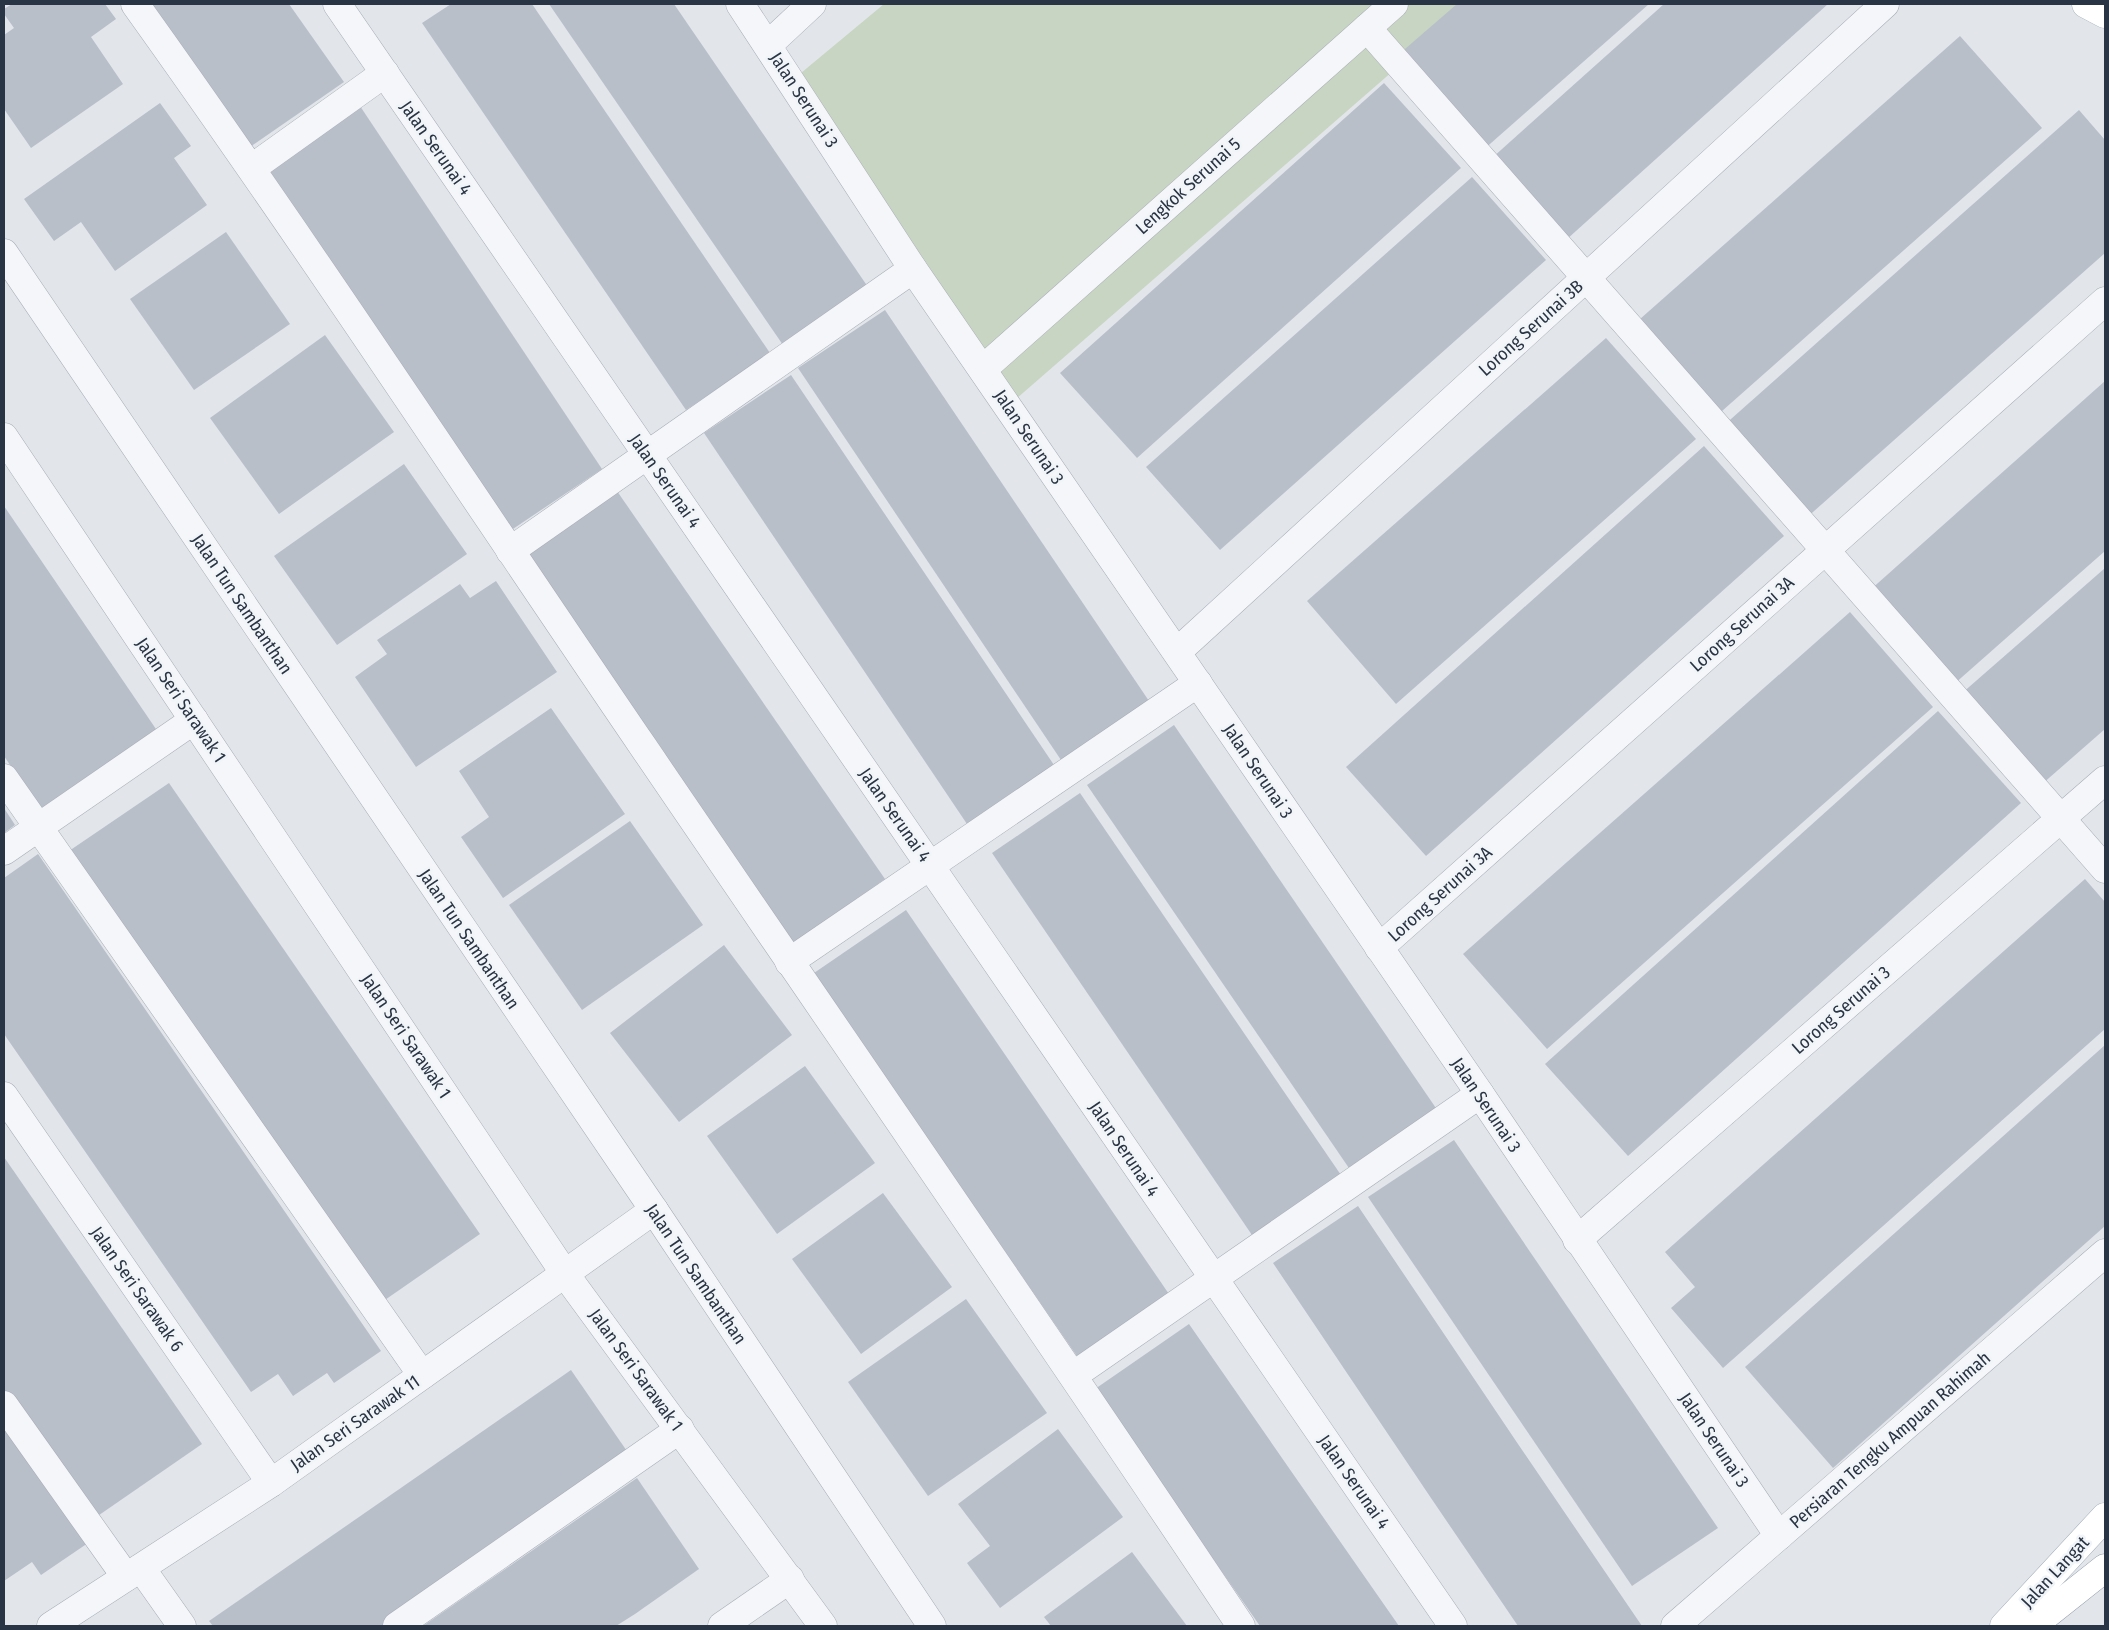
<svg xmlns="http://www.w3.org/2000/svg" width="2109" height="1630" viewBox="0 0 2109 1630" font-family="'Fira Sans Condensed',sans-serif">
<style>
.green{fill:#c8d5c2}
.building{fill:#b8bfc9}
.lines{fill:none;stroke-linecap:round;stroke-linejoin:round}
.minor-casing{stroke:#a7adb6;stroke-width:29}
.major-casing{stroke:#a0abb7;stroke-width:29}
.highway-casing{stroke:#8894a3;stroke-width:29}
.minor{stroke:#f5f6f9;stroke-width:28}
.major{stroke:#fff;stroke-width:28}
.highway{stroke:#fff;stroke-width:28}
.labels{text-anchor:middle;stroke-width:5;stroke-linejoin:round;paint-order:stroke}
.street-label{font-size:18px;fill:#293444;stroke:#f1f5f8}
</style>
<rect width="100%" height="100%" fill="#e2e6eb"/>
<polygon class="green" points="884,4 1470,4 1016,399 801,73"/>
<g class="building">
<polygon points="12,4 105,4 116,19 91,37 123,84 31,148 4,109 4,35 14,28 4,14 4,9"/>
<polygon points="150,4 289,4 344,82 250,147"/>
<polygon points="451,4 532,4 770,353 686,410 422,23"/>
<polygon points="549,4 674,4 868,287 783,345"/>
<polygon points="1457,4 1649,4 1482,151 1398,55"/>
<polygon points="1664,4 1828,4 1566,240 1492,158"/>
<polygon points="1960,36 2042,128 1713,419 1631,327"/>
<polygon points="1384,83 1461,168 1137,458 1060,373"/>
<polygon points="160,103 191,146 174,158 207,205 115,271 81,222 54,241 24,199"/>
<polygon points="360,106 602,469 507,533 264,169"/>
<polygon points="2079,110 2105,140 2105,253 1804,520 1722,427"/>
<polygon points="1472,177 1546,260 1220,550 1146,467"/>
<polygon points="226,232 290,324 194,390 130,299"/>
<polygon points="885,310 1149,701 1061,760 798,368"/>
<polygon points="325,335 394,432 279,514 210,418"/>
<polygon points="1606,338 1696,439 1396,704 1307,601"/>
<polygon points="791,375 1054,765 967,824 704,433"/>
<polygon points="2105,381 2105,551 1953,685 1869,591"/>
<polygon points="1704,446 1784,536 1426,856 1346,767"/>
<polygon points="404,464 467,554 337,645 274,556"/>
<polygon points="617,491 885,879 792,944 524,556"/>
<polygon points="4,506 158,732 41,811 4,756"/>
<polygon points="2105,568 2105,729 2041,785 1961,694"/>
<polygon points="496,581 557,672 416,767 355,677 387,654 377,640 460,584 470,598"/>
<polygon points="1850,612 1933,707 1547,1049 1463,954"/>
<polygon points="551,708 625,814 503,898 461,837 489,817 459,771"/>
<polygon points="1938,711 2021,803 1628,1156 1545,1064"/>
<polygon points="1174,725 1440,1114 1353,1174 1087,785"/>
<polygon points="169,783 480,1234 382,1302 69,851"/>
<polygon points="1080,793 1343,1178 1254,1238 992,853"/>
<polygon points="4,808 15,825 4,833"/>
<polygon points="630,821 703,925 582,1010 509,905"/>
<polygon points="38,854 381,1351 334,1383 327,1373 293,1396 278,1374 251,1392 4,1034 4,878"/>
<polygon points="2085,879 2105,902 2105,1029 1723,1368 1671,1308 1695,1287 1665,1252"/>
<polygon points="906,910 1171,1297 1079,1359 814,973"/>
<polygon points="724,945 792,1035 679,1122 610,1033"/>
<polygon points="2105,1045 2105,1226 1833,1468 1745,1367"/>
<polygon points="805,1066 875,1163 777,1234 707,1136"/>
<polygon points="1454,1140 1718,1528 1632,1586 1368,1197"/>
<polygon points="4,1157 202,1444 89,1522 4,1398"/>
<polygon points="883,1193 952,1287 861,1354 792,1259"/>
<polygon points="1358,1206 1518,1444 1642,1626 1518,1626 1433,1501 1273,1263"/>
<polygon points="966,1299 1047,1413 928,1496 848,1382"/>
<polygon points="1189,1324 1291,1471 1399,1626 1260,1626 1115,1419 1095,1389"/>
<polygon points="571,1370 631,1457 388,1626 213,1626 209,1621"/>
<polygon points="4,1421 88,1543 41,1575 32,1562 4,1581"/>
<polygon points="1058,1429 1123,1517 1000,1608 967,1563 990,1546 958,1504"/>
<polygon points="637,1478 699,1569 635,1614 616,1626 423,1626"/>
<polygon points="1132,1552 1187,1626 1051,1626 1044,1617"/>
</g>
<g class="lines">
<defs>
<g id="minor">
<path d="M135,4C309,247 473,497 642,745C842,1039 1044,1330 1241,1626"/>
<polyline points="337,4 1453,1626"/>
<polyline points="740,4 913,269 1480,1094 1779,1536"/>
<polyline points="1367,28 2105,869"/>
<polyline points="768,45 812,4"/>
<polyline points="252,168 385,73"/>
<polyline points="4,253 654,1210 932,1626"/>
<polyline points="983,369 1394,4"/>
<polyline points="4,437 565,1274 823,1626"/>
<polyline points="510,551 913,269"/>
<polyline points="1177,652 1885,4"/>
<polyline points="4,778 422,1375"/>
<polyline points="4,851 194,720"/>
<polyline points="1379,948 2105,301"/>
<polyline points="789,962 1198,683"/>
<polyline points="4,1096 271,1483"/>
<polyline points="1577,1240 2105,780"/>
<polyline points="1074,1375 1480,1094"/>
<polyline points="4,1405 126,1577"/>
<polyline points="141,1568 182,1626"/>
<polyline points="51,1626 271,1483 654,1210"/>
<polyline points="397,1626 680,1429"/>
<polyline points="722,1626 790,1579"/>
<polyline points="1675,1626 2105,1253"/>
</g>
<g id="major">
<polyline points="2086,4 2105,14"/>
<polyline points="2004,1626 2105,1517"/>
</g>
<polyline id="highway" points="2032,1626 2105,1568"/>
</defs>
<use href="#minor" class="minor-casing"/>
<use href="#major" class="major-casing"/>
<use href="#highway" class="highway-casing"/>
<use href="#minor" class="minor"/>
<use href="#major" class="major"/>
<use href="#highway" class="highway"/>
</g>
<g class="labels">
<g class="street-label">
<text transform="translate(804 100) rotate(57)" y="6">Jalan Serunai 3</text>
<text transform="translate(436 148) rotate(55)" y="6">Jalan Serunai 4</text>
<text transform="translate(1188 186) rotate(-42)" y="6">Lengkok Serunai 5</text>
<text transform="translate(1531 328) rotate(-42)" y="6">Lorong Serunai 3B</text>
<text transform="translate(1029 437) rotate(56)" y="6">Jalan Serunai 3</text>
<text transform="translate(665 481) rotate(55)" y="6">Jalan Serunai 4</text>
<text transform="translate(242 604) rotate(56)" y="6">Jalan Tun Sambanthan</text>
<text transform="translate(1742 624) rotate(-42)" y="6">Lorong Serunai 3A</text>
<text transform="translate(181 700) rotate(56)" y="6">Jalan Seri Sarawak 1</text>
<text transform="translate(1258 771) rotate(56)" y="6">Jalan Serunai 3</text>
<text transform="translate(895 815) rotate(55)" y="6">Jalan Serunai 4</text>
<text transform="translate(1440 894) rotate(-42)" y="6">Lorong Serunai 3A</text>
<text transform="translate(469 939) rotate(56)" y="6">Jalan Tun Sambanthan</text>
<text transform="translate(1841 1010) rotate(-41)" y="6">Lorong Serunai 3</text>
<text transform="translate(406 1036) rotate(56)" y="6">Jalan Seri Sarawak 1</text>
<text transform="translate(1486 1105) rotate(56)" y="6">Jalan Serunai 3</text>
<text transform="translate(1124 1149) rotate(56)" y="6">Jalan Serunai 4</text>
<text transform="translate(696 1274) rotate(56)" y="6">Jalan Tun Sambanthan</text>
<text transform="translate(137 1289) rotate(55)" y="6">Jalan Seri Sarawak 6</text>
<text transform="translate(636 1370) rotate(54)" y="6">Jalan Seri Sarawak 1</text>
<text transform="translate(355 1423) rotate(-35)" y="6">Jalan Seri Sarawak 11</text>
<text transform="translate(1714 1440) rotate(56)" y="6">Jalan Serunai 3</text>
<text transform="translate(1890 1440) rotate(-41)" y="6">Persiaran Tengku Ampuan Rahimah</text>
<text transform="translate(1354 1482) rotate(55)" y="6">Jalan Serunai 4</text>
<text transform="translate(2055 1572) rotate(-47)" y="6">Jalan Langat</text>
</g>
</g>
<rect width="2109" height="1630" fill="none" stroke="#293444" stroke-width="10"/>
</svg>
